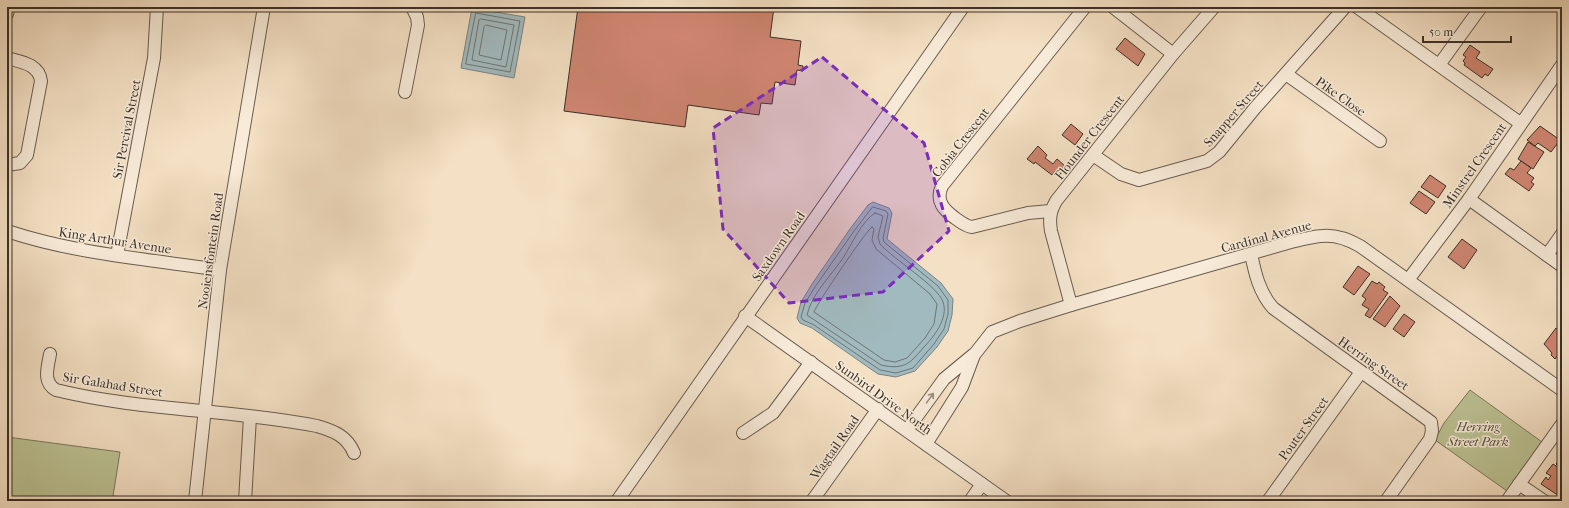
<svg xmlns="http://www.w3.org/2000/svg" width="1569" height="508" viewBox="0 0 1569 508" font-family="'IM FELL French Canon',serif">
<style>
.green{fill:#bcc294;stroke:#7c795e}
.water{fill:#a1babf;stroke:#788383}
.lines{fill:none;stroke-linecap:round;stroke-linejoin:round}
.shore{stroke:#6e7574;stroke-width:1}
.building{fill:#cf8571;stroke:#3b3029}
.minor-casing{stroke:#695c50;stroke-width:14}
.minor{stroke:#f8ebd9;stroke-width:12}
.oneway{stroke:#9a8e81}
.marked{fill:#7b2cbf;fill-opacity:0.2;stroke:#7b2cbf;stroke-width:3;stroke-dasharray:8 5;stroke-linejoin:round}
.labels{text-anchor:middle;stroke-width:3;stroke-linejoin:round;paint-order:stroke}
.street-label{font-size:13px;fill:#3b3029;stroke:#f8ebd9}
.park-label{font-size:13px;font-style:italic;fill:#554d3e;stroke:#f8ebd9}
</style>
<rect width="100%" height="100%" fill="#f4e0c4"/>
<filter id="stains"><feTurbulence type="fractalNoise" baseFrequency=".005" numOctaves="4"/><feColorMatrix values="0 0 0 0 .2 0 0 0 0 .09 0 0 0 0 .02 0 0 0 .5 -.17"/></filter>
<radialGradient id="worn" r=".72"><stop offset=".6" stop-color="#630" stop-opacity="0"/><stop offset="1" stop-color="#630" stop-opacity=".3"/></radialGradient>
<g class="green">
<polygon points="1470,390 1542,442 1507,491 1435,440 1444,423"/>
<polygon points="7,437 120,452 113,496 155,501 7,501"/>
</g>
<g class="water">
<polygon points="472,8 525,17 514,78 461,68"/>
<polygon points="873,202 889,208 892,213 887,239 941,283 953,299 952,315 948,331 937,347 915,371 896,377 878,374 812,328 800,323 797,318 801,302 812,284 850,229 868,205"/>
</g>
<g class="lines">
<g class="shore">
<polygon points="476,13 520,21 510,72 466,64"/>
<polygon points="481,19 514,25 506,67 472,60 479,20"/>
<polygon points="486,25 507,30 501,60 479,55 484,27"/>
<polygon points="873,207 886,211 888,214 883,238 884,242 938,286 948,300 948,314 944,329 934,344 913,368 896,373 880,370 814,325 803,320 801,317 805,303 815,287 854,231"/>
<path d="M875,213L883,216L878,237L880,244C893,259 938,286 943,302C949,318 933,338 923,348C910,364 903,370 881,365L807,315C812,293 831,276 843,258C852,244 861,222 875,213Z"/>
<path d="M872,227L874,229L872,240L876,249L930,294L937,304L934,324L925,338L907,358L895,362L884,360L814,312C816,305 867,229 872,227Z"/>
</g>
</g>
<g class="building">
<polygon points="578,7 774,7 770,37 801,41 798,65 803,66 803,71 797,70 795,85 775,82 772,104 761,103 759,115 688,105 685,127 564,111"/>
<polygon points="1125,38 1145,54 1138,66 1116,49"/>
<polygon points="1470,45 1480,52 1476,58 1493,69 1488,76 1485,74 1482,78 1464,65 1465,63 1463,61 1466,57 1463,55"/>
<polygon points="1071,124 1083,134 1075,145 1062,135"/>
<polygon points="1540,126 1560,140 1551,152 1538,143 1535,146 1527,140"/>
<polygon points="1528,142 1544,152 1533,169 1518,159"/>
<polygon points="1038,146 1047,155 1045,158 1053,164 1057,159 1065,166 1061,172 1057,169 1052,175 1035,162 1034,164 1027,159"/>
<polygon points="1521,161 1531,168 1527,173 1534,178 1531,182 1534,184 1529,191 1505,174 1510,168 1514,170"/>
<polygon points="1430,175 1446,186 1438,198 1421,187"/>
<polygon points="1419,191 1435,202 1426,214 1410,203"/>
<polygon points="1462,239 1477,250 1464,269 1448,257"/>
<polygon points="1358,266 1370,274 1354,295 1343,287"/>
<polygon points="1372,281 1377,284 1379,282 1385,287 1383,290 1388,293 1370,318 1365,315 1369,309 1362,305 1366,299 1362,296"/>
<polygon points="1390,296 1400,306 1385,327 1373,319"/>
<polygon points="1404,314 1415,322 1404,337 1393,329"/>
<polygon points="1556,328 1562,332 1562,342 1558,347 1562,350 1555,359 1551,355 1552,353 1544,344"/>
<polygon points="1562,456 1562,468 1556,464"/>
<polygon points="1553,464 1562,470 1562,474 1558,479 1562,482 1562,498 1541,484 1546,477 1548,480 1551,476 1546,473"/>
</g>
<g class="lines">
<defs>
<g id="minor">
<polyline points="1113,7 1173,54"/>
<polyline points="1357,7 1520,123"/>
<polyline points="7,14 9,7"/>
<path d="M7,58C21,62 39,64 41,81L27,155L20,163L7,165"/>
<polyline points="1439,65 1481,7"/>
<polyline points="1286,74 1380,141"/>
<polyline points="405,92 418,25 417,17 412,7"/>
<polyline points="1093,155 1121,174 1139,180 1207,161 1219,152 1255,108 1345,7"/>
<polyline points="1469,199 1562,266"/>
<path d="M1050,211L1028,213L972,227C965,226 961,222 955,218C944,210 935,201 942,186L1085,7"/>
<path d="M7,231C76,254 148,259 220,270"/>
<path d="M1251,254C1255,273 1259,292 1273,308L1431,422L1432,431L1430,439L1386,501"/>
<polyline points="117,255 154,58 157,7"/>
<polyline points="1547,255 1562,234"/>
<polyline points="1408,280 1469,199 1562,65"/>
<path d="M1071,305L1051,231C1049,218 1050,212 1056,201L1173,54L1214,7"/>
<polyline points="745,316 1006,501"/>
<path d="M50,354C48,367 42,382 56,390C141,411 231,409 317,426C334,431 347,436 354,453"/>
<polyline points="907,430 944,379 973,355"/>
<polyline points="743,433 773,413 811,362"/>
<path d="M926,444L962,387L974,355L992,332L1020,321L1071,305L1291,242C1319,235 1334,231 1360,246L1562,390"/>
<polyline points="1519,484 1544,501"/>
<polyline points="195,501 220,270 264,7"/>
<polyline points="245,501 250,417"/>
<polyline points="617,501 963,7"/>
<polyline points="812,501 878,409"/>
<polyline points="970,501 982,484"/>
<polyline points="1268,501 1361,372"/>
<polyline points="1507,501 1562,424"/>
</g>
</defs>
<use href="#minor" class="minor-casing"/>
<use href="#minor" class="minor"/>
</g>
<defs><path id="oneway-shaft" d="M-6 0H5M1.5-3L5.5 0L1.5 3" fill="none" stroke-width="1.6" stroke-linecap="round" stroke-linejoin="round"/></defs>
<use class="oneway" href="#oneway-shaft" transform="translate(930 398) rotate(-54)"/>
<path class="marked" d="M822,57L924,143L949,231L883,292L789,303L723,229L713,128Z"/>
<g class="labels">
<g class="street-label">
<text transform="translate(1341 96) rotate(35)" y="5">Pike Close</text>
<text transform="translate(1233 113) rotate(-49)" y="5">Snapper Street</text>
<text transform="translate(126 129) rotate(-79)" y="5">Sir Percival Street</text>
<text transform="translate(1089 137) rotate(-52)" y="5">Flounder Crescent</text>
<text transform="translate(960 142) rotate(-52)" y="5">Cobia Crescent</text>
<text transform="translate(1474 165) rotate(-55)" y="5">Minstrel Crescent</text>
<text transform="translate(1266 236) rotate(-15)" y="5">Cardinal Avenue</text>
<text transform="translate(115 240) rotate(9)" y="5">King Arthur Avenue</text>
<text transform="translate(778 246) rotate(-55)" y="5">Saxdown Road</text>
<text transform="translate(210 251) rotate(-82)" y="5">Nooiensfontein Road</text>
<text transform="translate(1374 363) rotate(35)" y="5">Herring Street</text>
<text transform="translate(113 384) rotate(9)" y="5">Sir Galahad Street</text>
<text transform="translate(884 397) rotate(36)" y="5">Sunbird Drive North</text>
<text transform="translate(1303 428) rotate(-54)" y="5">Pouter Street</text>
<text transform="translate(834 447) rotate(-55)" y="5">Wagtail Road</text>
</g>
<g class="park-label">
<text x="1478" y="431">Herring<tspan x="1478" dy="15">Street Park</tspan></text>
</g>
</g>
<rect width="1569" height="508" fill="none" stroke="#f4e0c4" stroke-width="24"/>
<rect x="8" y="8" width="1553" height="492" fill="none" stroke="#3b3029" stroke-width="2"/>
<rect x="12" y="12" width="1545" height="484" fill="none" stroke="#3b3029"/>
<path d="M1423 36v6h88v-6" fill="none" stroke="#3b3029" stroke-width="2"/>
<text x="1429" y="36" font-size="12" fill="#3b3029" stroke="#f8ebd9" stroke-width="3" paint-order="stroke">50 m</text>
<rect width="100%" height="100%" filter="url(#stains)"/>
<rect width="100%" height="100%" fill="url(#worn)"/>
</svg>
